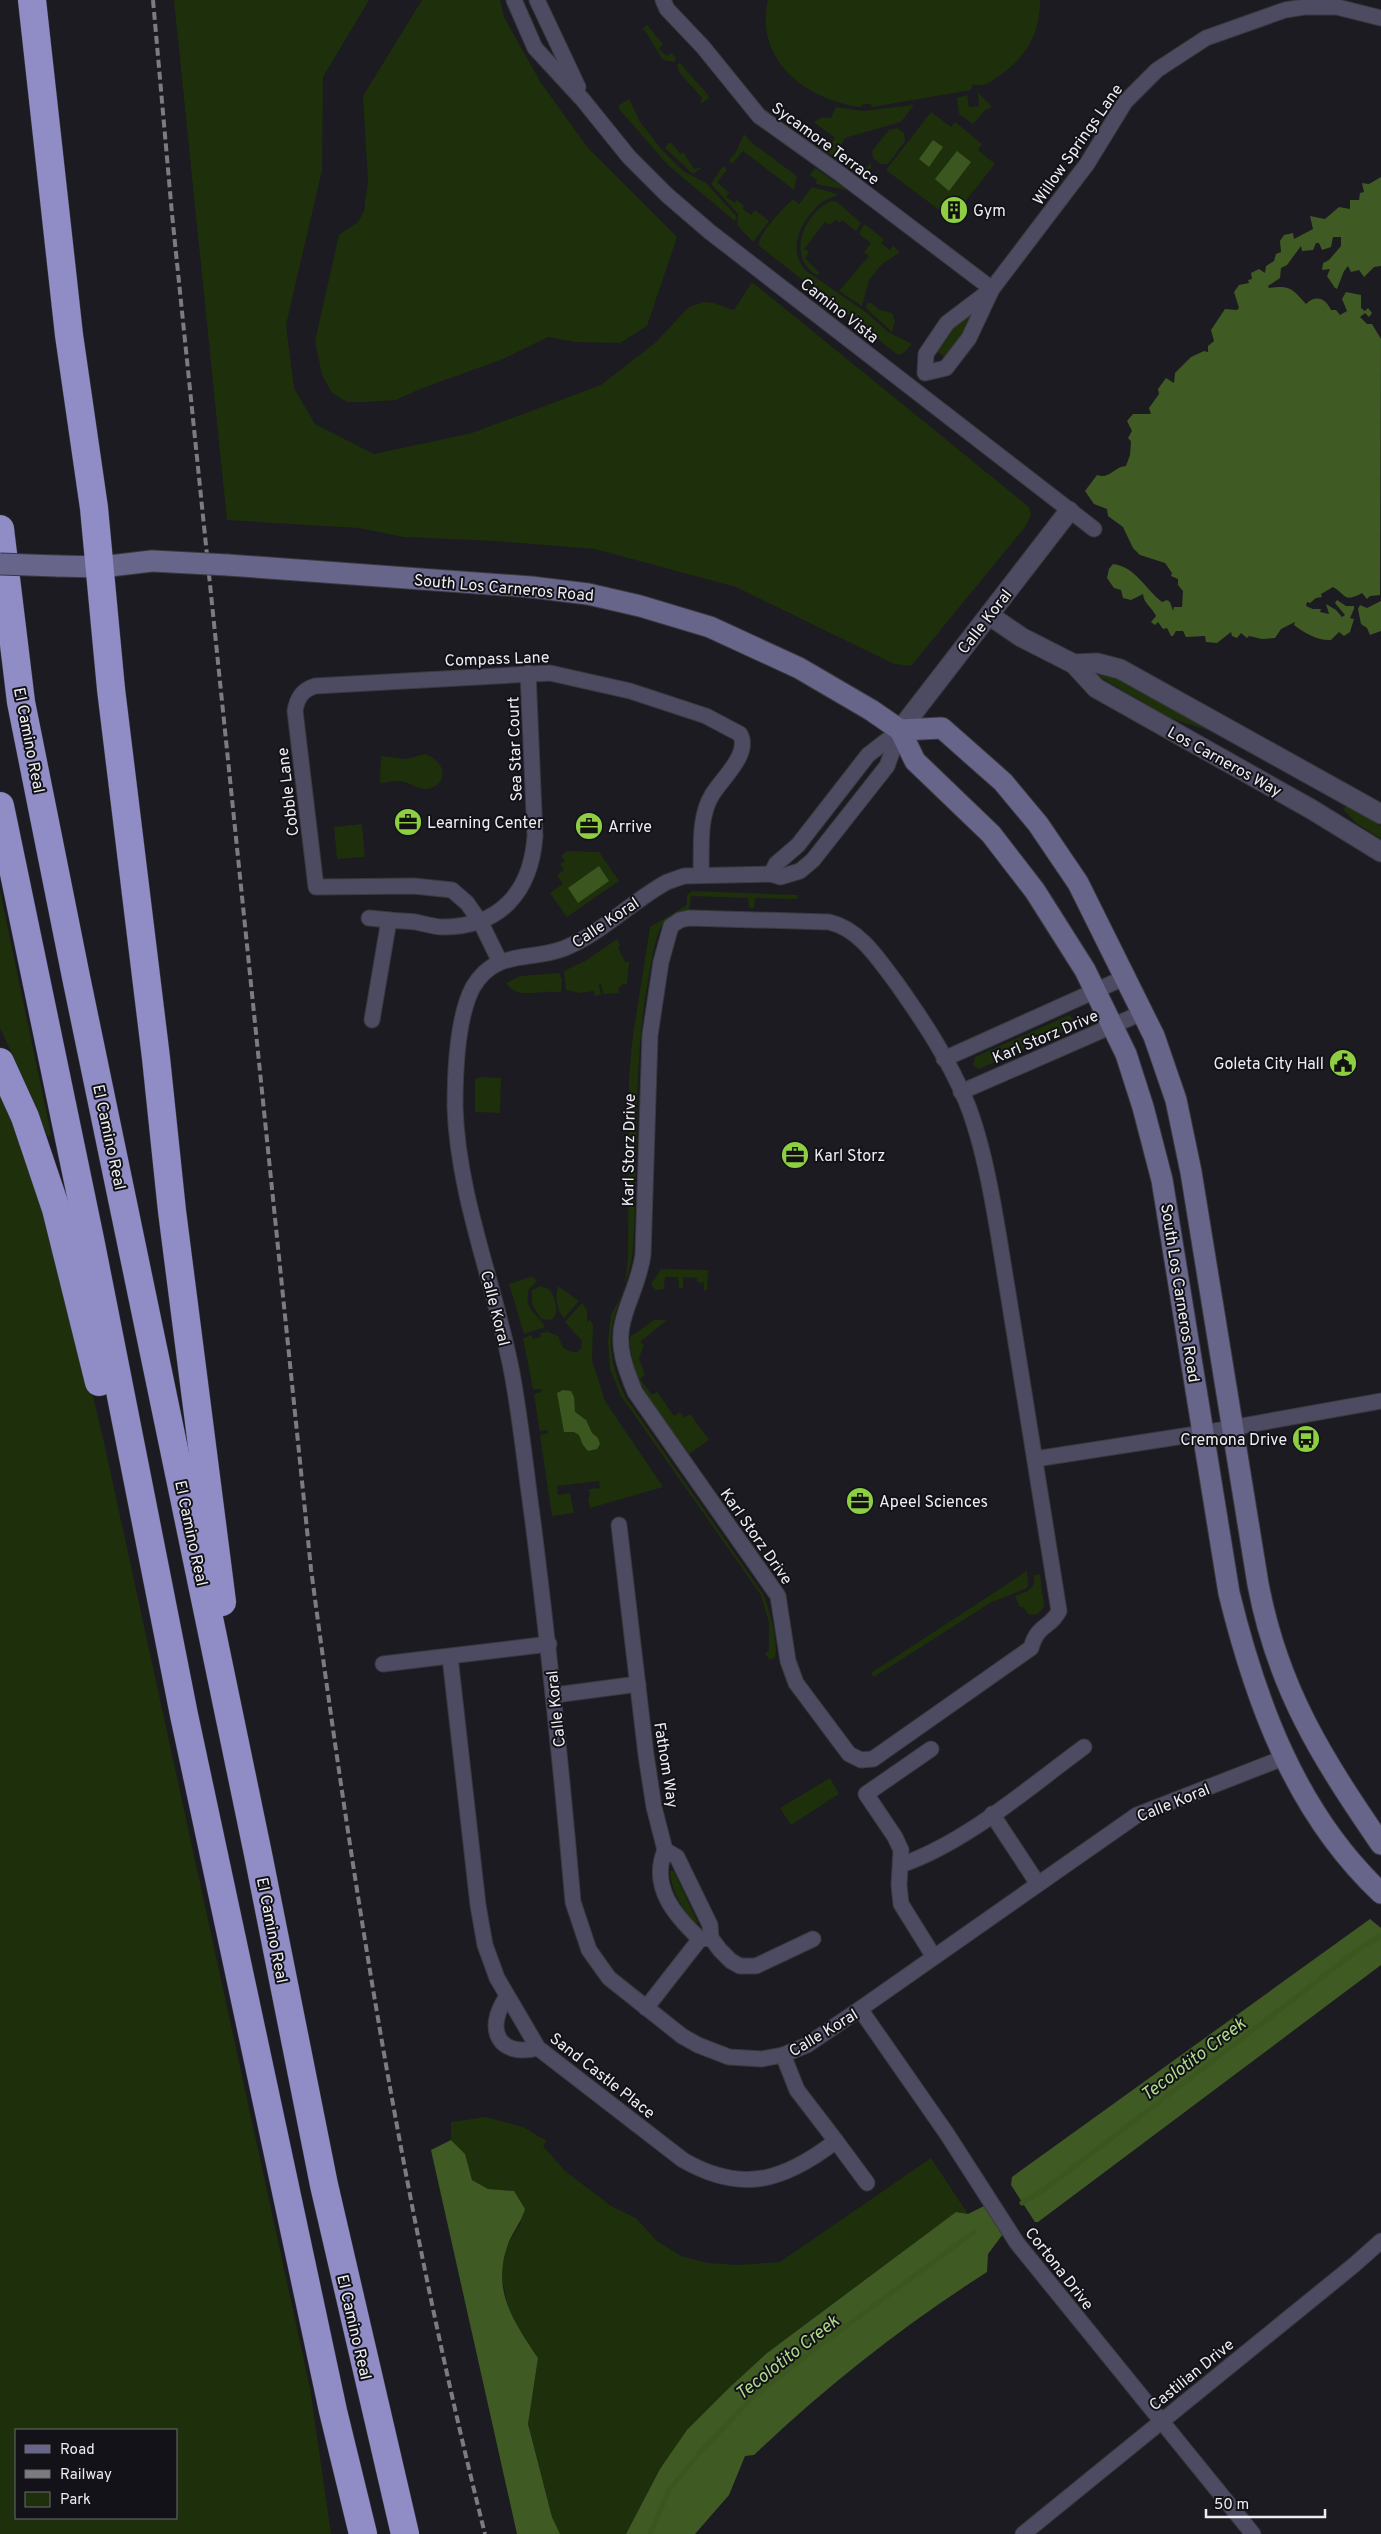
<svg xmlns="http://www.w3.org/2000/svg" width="1381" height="2534" viewBox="0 0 1381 2534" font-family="Overpass,sans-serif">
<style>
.green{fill:#1e2f0c;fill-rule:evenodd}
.forest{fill:#405a24}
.water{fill:#3c5620}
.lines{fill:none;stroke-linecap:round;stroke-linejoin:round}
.stream{stroke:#3c5620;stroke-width:5}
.minor-casing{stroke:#39393e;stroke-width:17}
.tertiary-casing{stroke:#39393e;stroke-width:21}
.secondary-casing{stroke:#39393e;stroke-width:23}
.motorway-casing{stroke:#39393e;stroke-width:29}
.minor{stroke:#4c4b62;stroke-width:15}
.tertiary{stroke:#4c4b62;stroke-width:19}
.secondary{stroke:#67658a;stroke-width:21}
.motorway{stroke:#8f8cc6;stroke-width:28}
.rail{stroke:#7b7b80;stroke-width:4;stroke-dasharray:8 4;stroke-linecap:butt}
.secondary-bridge-casing{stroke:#39393e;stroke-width:23;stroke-linecap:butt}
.secondary-bridge{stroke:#67658a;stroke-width:21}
.labels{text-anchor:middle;stroke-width:4;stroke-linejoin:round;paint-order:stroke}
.street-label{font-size:16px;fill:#eeeef2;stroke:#121218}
.poi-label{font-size:16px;fill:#eeeef2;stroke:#121218;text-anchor:start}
.water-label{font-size:18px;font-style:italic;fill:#b0da89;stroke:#121218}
</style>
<rect width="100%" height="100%" fill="#1b1b21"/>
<g class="green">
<polygon points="174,0 369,0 323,77 322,170 286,325 294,388 315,424 374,454 472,433 601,385 655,343 689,307 703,302 713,303 734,310 752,282 1029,507 1031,515 1025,527 911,666 894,664 736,587 595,549 496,541 404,537 358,528 227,520"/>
<polygon points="422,0 500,0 504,17 541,83 588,148 677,237 647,326 620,343 575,342 548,337 503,359 420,389 396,400 368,402 347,402 332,393 322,375 315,341 339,235 358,222 364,211 368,181 363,96"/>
<path d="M768,0H1040C1041,32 1026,58 1000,75C995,79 989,84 983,85C979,86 977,84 972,85L971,90L872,107L870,104H863L861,107C807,100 754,61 768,0Z"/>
<polygon points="647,25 663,44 659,49 667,56 671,53 676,58 675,62 663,60 644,29 640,31"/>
<polygon points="680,63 708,95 709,98 700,104 702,98 679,72 677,64"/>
<polygon points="978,92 992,107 984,111 973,124 959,114 957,98 967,95 969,107 979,106"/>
<polygon points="629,99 640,122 662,150 683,171 706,183 736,216 735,221 668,165 619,109 619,105"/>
<polygon points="914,105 901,122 845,138 839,150 843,159 856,171 863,170 871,163 871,168 863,179 826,151 835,138 814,122 823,117 831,118 836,107 863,111"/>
<polygon points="931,112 951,127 955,122 982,144 978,150 995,164 951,219 886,170"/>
<polygon points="897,128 904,133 905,141 888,164 880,164 873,158 872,151 889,130"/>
<polygon points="744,134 752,143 797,176 794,190 743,151 732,164 729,160 735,154"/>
<polygon points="668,143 671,143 681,154 683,152 694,169 703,167 693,174 665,148"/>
<polygon points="723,166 727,170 717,182 729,193 726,197 735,203 737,200 744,206 742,208 751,215 755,210 769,221 753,242 737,225 738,214 711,184"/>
<polygon points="815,168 848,190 816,184 817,180 810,175"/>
<path d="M812,187L838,194C834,198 826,199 821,203C801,220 787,248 805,270L867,313L888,332L912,344L904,353L898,355L758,245C762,229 781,211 793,199L799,204Z"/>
<path d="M831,201L837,202L861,223L856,231L842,220L840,223L835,220L830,225L825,222L804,249L809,252L805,258L820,273L817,275C786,257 803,214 831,201Z"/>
<polygon points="864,224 884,239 881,243 890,250 893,246 900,252 881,265 869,280 862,306 839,291 869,256 864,252 871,243 859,234"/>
<polygon points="867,303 871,303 880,310 892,313 895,321 892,332 866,308"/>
<polygon points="971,314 973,315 962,338 946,358 936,351 951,328"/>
<polygon points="1102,670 1209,725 1207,730 1170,718 1100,677 1098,672"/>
<path d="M425,754C444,760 450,781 431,788C420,792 411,782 400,781C394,780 387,783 380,783L381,756L406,759Z"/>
<polygon points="1347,806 1381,826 1381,839 1356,823 1343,809"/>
<polygon points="362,824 365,857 337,859 334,827"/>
<polygon points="567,851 599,852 619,881 567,917 550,893 563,884 557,875 564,870 560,864 565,861 561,856"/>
<polygon points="0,891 51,1134 48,1137 32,1097 0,1028"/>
<path d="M692,891L798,895L797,899L755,898L754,908H749L748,898L691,896L689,910C675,912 662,920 658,934C653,947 652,962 649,975C632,1065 639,1157 633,1248C631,1281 612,1308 611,1340C611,1360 616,1379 626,1398L763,1594C769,1608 779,1643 775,1657L770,1660L765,1654L769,1650V1623L761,1595L621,1396L610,1369L608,1341L611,1315L624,1290L628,1260L629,1076L633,1035L650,927L687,905V895Z"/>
<polygon points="617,939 620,945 618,947 625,962 629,962 627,984 623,984 618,989 619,993 603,994 601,983 599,984 601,995 595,996 594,991 580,993 566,990 564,971 585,961"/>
<path d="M559,973L562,979L561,993C541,988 518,1002 506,983L520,976Z"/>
<polygon points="1069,1015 1075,1020 1073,1027 979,1069 973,1065 975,1057"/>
<polygon points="480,1077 501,1078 500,1113 475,1112 475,1079"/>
<path d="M0,1081L50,1215L105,1447L310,2388L331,2534H0ZM16,2430H176V2518H16Z"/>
<polygon points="661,1269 708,1270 707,1290 704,1290 704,1283 697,1282 697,1278 683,1277 683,1288 679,1288 678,1277 665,1277 664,1289 656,1290 651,1285"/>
<path d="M530,1277L535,1278L536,1282L529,1289C523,1309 537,1313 545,1327L524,1334L509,1284Z"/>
<path d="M540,1286L549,1289C555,1297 560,1312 552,1320L541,1319L532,1304V1290Z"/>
<path d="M558,1286L579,1301L564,1318C556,1310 555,1296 558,1286Z"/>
<path d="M582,1303L587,1310V1322L590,1320L593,1325L592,1360L605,1401L663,1487L590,1508L588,1497H590L589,1489L600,1488L599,1481L557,1486L558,1495L570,1493L574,1513L552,1516L540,1435L548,1433L547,1430L540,1431L539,1428L534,1394L542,1392V1389H533L523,1338L532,1335L533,1339L541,1337L540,1333L548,1332L558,1336L563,1348C572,1352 582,1357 582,1341L565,1322Z"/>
<path d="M654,1320H667L640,1342L644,1345L639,1358L645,1375L640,1379L652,1395L657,1392L674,1416L680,1412L684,1418L690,1414L709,1440L689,1454C664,1418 629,1383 630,1337Z"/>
<polygon points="1027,1571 1028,1586 1025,1589 990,1603 874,1677 871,1673"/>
<path d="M1040,1574L1044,1607L1038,1614L1029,1615L1023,1607H1020L1015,1596C1027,1591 1036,1590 1034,1575Z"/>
<polygon points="830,1778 839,1794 791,1825 780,1808"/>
<path d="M670,1871H674L698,1923H696C682,1910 671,1890 670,1871Z"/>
<polygon points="486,2117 523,2127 547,2141 543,2146 565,2171 611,2206 636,2218 657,2241 681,2256 708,2263 738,2265 780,2262 931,2158 968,2214 956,2212 767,2353 730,2387 660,2469 626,2534 560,2534 552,2517 528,2424 538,2358 509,2314 501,2272 507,2245 521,2223 514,2191 488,2189 472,2180 465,2155 451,2140 451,2122"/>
</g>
<g class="forest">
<path d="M1381,177V266L1374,267L1364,277L1359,270L1351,272L1348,266L1344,271L1337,289L1335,288L1327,276L1330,269L1322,270L1323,263L1329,260L1341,246V237H1333L1331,247L1322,250L1319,243H1316L1313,250L1302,251L1301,246L1287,265L1281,268L1280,278L1268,286L1269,288C1291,285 1292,289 1306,304C1316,294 1326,299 1331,310H1336L1340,315L1347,311L1342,299L1346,292L1361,295V308L1365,311L1368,308L1372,313L1369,317L1365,313L1360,317L1367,324H1372L1381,339L1380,595L1370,596L1367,599L1362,593C1343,603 1347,595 1333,587L1321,594L1322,597L1316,598L1310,603L1307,602L1306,606L1313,609H1321L1320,612L1329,614L1326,604L1336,610L1342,617L1345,615L1335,603L1337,600L1346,606H1354V609L1350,618L1354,619L1350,632L1344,636L1339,632L1331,640C1318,641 1304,633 1294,625L1295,622L1281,629L1275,638L1262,639L1249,636L1247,638L1241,633L1237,638L1232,636L1231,632L1217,643L1206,642L1205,636L1186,637L1183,631H1176L1173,636H1171L1167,628L1163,629L1158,622L1155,625L1151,622L1156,616C1152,607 1144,604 1143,594L1131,600L1123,598L1121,590L1114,588L1107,578L1109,569L1113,564C1136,567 1144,588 1162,602L1167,600L1170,602L1173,611L1174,607H1182L1183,591L1178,585V579L1171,576L1172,573L1165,563L1140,555L1133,548L1123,527L1108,516L1107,509L1094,504L1085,491L1097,475C1109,480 1115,466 1126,466L1130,455L1131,441L1128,438L1132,431L1127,421L1133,414H1151L1149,408L1159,394L1158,389L1166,378L1174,383L1175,373L1191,357L1204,351L1208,352V346L1214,341L1211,330L1225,309L1237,310L1239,308L1234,292L1239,285L1249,283L1248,280L1252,279L1251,273L1259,269L1265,273L1266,266L1274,261L1276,254L1281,252L1280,241L1284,235L1293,233L1294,239L1313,229L1310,216L1325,219L1339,207L1350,209V200H1359L1360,193L1364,192L1362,183L1369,184Z"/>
<polygon points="1381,601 1381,631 1370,635 1367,628 1361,624 1358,609 1360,605 1367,608"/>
<polygon points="1370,1919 1381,1928 1381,1965 1038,2222 1035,2222 1011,2185 1012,2177"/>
<path d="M451,2140L465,2154L472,2180L488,2189L514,2191L525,2209C521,2223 511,2234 507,2247C492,2292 514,2322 538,2358L528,2424L552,2517L560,2534H517L431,2150Z"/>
<path d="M986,2205L1003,2234L988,2254L987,2272C904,2325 825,2387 754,2455L745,2456L729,2495L695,2534H626L660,2469L687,2430L730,2387L767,2353L956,2212L968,2214Z"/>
</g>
<g class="water">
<polygon points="933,140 943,147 929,167 919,159"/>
<polygon points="957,151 971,162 949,191 935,179"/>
<polygon points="599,866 609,881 578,903 568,888"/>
<polygon points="563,1390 571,1391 574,1397 575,1412 586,1420 592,1433 598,1438 600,1444 597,1449 588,1451 583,1445 579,1435 574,1432 564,1432 557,1393"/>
</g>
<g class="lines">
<g class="stream">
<polyline points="1022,2203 1045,2189 1363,1946 1381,1936"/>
<polyline points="650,2534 669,2490 703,2449 753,2397 811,2352 974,2232"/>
</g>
<defs>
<g id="minor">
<polyline points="514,0 535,48 583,100 629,157 667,195 710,232 1094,529"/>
<polyline points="537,0 578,87"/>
<polyline points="663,0 667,9 703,47 759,116 839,173 992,289"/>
<polyline points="992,289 947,323 926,354 925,373 946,368 969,338 992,289 1087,164 1125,102 1157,70 1206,38 1285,10 1304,7 1337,7 1381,18"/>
<path d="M900,730L887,766L813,860L800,871L780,877L771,874L684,876L667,882C632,901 602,933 565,948C531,962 496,948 473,987C457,1017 455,1073 455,1107C458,1198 495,1284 512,1373C521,1422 526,1472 533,1522C549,1649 562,1775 573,1902L589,1950L609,1978L682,2036L698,2045L729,2057L762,2059L783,2055L807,2045L860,2009L1137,1815L1283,1758"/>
<polyline points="771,874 776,864 798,845 868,755 899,731"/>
<polyline points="369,918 389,920"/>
<path d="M689,918L829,922C859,929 877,957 895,981C922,1019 948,1058 966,1101C988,1155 998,1234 1008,1293C1025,1399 1042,1505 1059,1611C1050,1629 1038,1623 1031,1648L873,1759L861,1760L849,1754L796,1683L788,1661L778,1596L635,1392C626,1370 616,1346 623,1321C629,1297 639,1282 643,1255L650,1035L661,962L671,926L680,920Z"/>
<path d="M500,962L481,923L467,903L452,890L414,886L316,887L295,711C297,698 302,690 315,686L550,673L630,691L706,716L740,734C751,754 722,778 712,795C698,818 702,849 701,875"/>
<path d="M372,1020L389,920C398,921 407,921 416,922C425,924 434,927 443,927C500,927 531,892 535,836L528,673"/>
<polyline points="944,1059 1126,977"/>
<polyline points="961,1092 1144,1012"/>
<polyline points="1035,1459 1203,1433 1381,1401"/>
<polyline points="619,1525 646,1755 654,1807 665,1850"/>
<path d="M450,1657L478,1905L485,1945L497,1978L538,2048L683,2160C742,2194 784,2181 836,2141L797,2090L783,2055"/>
<polyline points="383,1664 549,1644"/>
<polyline points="555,1695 638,1684"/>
<polyline points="931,1749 866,1794 895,1837 901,1850 899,1885 901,1904 934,1957"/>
<polyline points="992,1814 1038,1884"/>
<path d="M901,1865C967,1842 1028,1788 1084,1747"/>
<path d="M711,1938L700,1939C674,1915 650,1886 665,1850L677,1857L710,1925L711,1938L720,1950L731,1961L740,1966H756L813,1939"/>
<path d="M506,1998C485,2029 498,2058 538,2048"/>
<polyline points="646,2008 700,1939"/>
<polyline points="860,2009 947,2134 1017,2243 1253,2534"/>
<polyline points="836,2141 867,2183"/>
<polyline points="1023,2534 1354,2265 1381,2241"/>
</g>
<g id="tertiary">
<polyline points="989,615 1021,637 1074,664 1096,688 1311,809 1381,852"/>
<polyline points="1074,664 1097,663 1120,669 1381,814"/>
<polyline points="900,730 1069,511"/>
</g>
<g id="secondary">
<path d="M228,565L531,587L588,594L640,606L710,627L799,668L871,710L900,730L915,761L991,834L1035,891L1085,970L1126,1054L1143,1107L1162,1180L1229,1593C1256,1703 1296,1813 1381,1893"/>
<polyline points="58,566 101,567 152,561"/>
<path d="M900,730L942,728L1003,782L1038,824L1078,883L1154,1036L1176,1100L1191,1172L1258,1584C1278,1689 1322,1758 1381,1844"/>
</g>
<g id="motorway">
<polyline points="32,0 69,335 94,508 111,689 156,1058 172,1211 222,1602"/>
<polyline points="0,529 21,702 76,977 258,1854 324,2185 405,2534"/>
<polyline points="0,806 90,1239 184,1715 333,2411 363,2534"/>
<polyline points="0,1062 25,1117 56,1209 99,1382"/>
</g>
</defs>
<use href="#minor" class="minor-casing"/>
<use href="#tertiary" class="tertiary-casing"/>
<use href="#secondary" class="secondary-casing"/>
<use href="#motorway" class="motorway-casing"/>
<use href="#minor" class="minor"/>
<use href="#tertiary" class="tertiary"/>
<use href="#secondary" class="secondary"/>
<use href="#motorway" class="motorway"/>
<path class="rail" d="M153,0L172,214L311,1569C354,1893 405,2217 485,2534"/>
<defs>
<g id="secondary-bridge">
<polyline points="152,561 228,565"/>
<polyline points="0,564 58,566"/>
</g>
</defs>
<use href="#secondary-bridge" class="secondary-bridge-casing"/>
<use href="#secondary-bridge" class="secondary-bridge"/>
</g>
<defs>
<symbol id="building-disc" viewBox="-11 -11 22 22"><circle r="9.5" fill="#8ece43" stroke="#121218"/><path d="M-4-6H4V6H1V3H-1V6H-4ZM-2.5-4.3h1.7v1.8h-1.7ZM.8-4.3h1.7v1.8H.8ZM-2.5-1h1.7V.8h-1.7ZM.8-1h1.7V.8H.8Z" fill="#111"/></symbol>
<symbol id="office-disc" viewBox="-11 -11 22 22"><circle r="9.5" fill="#8ece43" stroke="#121218"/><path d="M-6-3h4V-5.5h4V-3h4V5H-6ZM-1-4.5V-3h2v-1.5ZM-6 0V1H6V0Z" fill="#111"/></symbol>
<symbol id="civic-disc" viewBox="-11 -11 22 22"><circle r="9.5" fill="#8ece43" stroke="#121218"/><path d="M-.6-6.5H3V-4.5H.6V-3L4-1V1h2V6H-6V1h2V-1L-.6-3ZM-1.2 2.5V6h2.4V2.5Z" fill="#111"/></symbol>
<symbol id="bus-disc" viewBox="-11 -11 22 22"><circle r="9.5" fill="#8ece43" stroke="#121218"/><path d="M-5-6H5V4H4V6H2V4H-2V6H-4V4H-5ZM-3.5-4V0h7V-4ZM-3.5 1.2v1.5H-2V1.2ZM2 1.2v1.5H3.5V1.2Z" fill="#111"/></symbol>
</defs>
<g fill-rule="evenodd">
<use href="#building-disc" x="938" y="194" width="32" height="32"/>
<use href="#office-disc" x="392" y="806" width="32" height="32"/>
<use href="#office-disc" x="573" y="810" width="32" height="32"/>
<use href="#civic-disc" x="1327" y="1047" width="32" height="32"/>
<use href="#office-disc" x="779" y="1139" width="32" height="32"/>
<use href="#bus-disc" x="1290" y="1423" width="32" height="32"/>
<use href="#office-disc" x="844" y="1485" width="32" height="32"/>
</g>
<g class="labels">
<g class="street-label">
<text transform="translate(826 143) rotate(36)" y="6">Sycamore Terrace</text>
<text transform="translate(1077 144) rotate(-55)" y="6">Willow Springs Lane</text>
<text transform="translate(840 310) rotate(38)" y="6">Camino Vista</text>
<text transform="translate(504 587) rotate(5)" y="6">South Los Carneros Road</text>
<text transform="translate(984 621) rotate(-52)" y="6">Calle Koral</text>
<text transform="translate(497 658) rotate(-2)" y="6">Compass Lane</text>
<text transform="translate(30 740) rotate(79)" y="6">El Camino Real</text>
<text transform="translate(514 749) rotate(-92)" y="6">Sea Star Court</text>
<text transform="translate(1225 761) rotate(29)" y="6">Los Carneros Way</text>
<text transform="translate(287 792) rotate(-97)" y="6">Cobble Lane</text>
<text transform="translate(605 922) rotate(-34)" y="6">Calle Koral</text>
<text transform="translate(1045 1036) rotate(-23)" y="6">Karl Storz Drive</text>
<text transform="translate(110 1137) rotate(78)" y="6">El Camino Real</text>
<text transform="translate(628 1150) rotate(-89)" y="6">Karl Storz Drive</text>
<text transform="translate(1181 1293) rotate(81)" y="6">South Los Carneros Road</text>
<text transform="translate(496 1308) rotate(76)" y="6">Calle Koral</text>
<text transform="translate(192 1533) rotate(78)" y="6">El Camino Real</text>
<text transform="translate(757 1536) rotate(55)" y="6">Karl Storz Drive</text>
<text transform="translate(555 1709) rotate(-96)" y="6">Calle Koral</text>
<text transform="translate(667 1765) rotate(81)" y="6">Fathom Way</text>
<text transform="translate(1173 1802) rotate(-22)" y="6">Calle Koral</text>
<text transform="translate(273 1930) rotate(79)" y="6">El Camino Real</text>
<text transform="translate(823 2032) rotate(-31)" y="6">Calle Koral</text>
<text transform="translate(603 2075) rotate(38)" y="6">Sand Castle Place</text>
<text transform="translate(1060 2268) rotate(52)" y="6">Cortona Drive</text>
<text transform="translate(355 2327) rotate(77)" y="6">El Camino Real</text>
<text transform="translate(1191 2374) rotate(-39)" y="6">Castilian Drive</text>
</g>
<g class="poi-label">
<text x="973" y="216">Gym</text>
<text x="427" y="828">Learning Center</text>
<text x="608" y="832">Arrive</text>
<text x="1324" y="1069" text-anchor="end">Goleta City Hall</text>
<text x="814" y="1161">Karl Storz</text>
<text x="1287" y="1445" text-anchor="end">Cremona Drive</text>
<text x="879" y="1507">Apeel Sciences</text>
</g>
<g class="water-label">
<text transform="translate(1193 2059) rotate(-37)" y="6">Tecolotito Creek</text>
<text transform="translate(787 2357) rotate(-38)" y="6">Tecolotito Creek</text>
</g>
</g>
<rect x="15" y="2429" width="162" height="90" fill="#121218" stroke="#6a6a6f"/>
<rect x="25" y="2445" width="25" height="8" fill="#67658a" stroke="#6a6a6f"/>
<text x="60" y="2454" font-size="15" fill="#eeeef2">Road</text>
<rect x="25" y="2470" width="25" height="8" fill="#7b7b80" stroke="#6a6a6f"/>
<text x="60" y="2479" font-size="15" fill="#eeeef2">Railway</text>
<rect x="25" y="2492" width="25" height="15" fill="#1e2f0c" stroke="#6a6a6f"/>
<text x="60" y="2504" font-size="15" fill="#eeeef2">Park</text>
<path d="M1206 2509v8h119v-8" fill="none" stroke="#eeeef2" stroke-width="2.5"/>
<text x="1214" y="2509" font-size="15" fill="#eeeef2" stroke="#121218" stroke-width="4" paint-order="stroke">50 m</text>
</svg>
